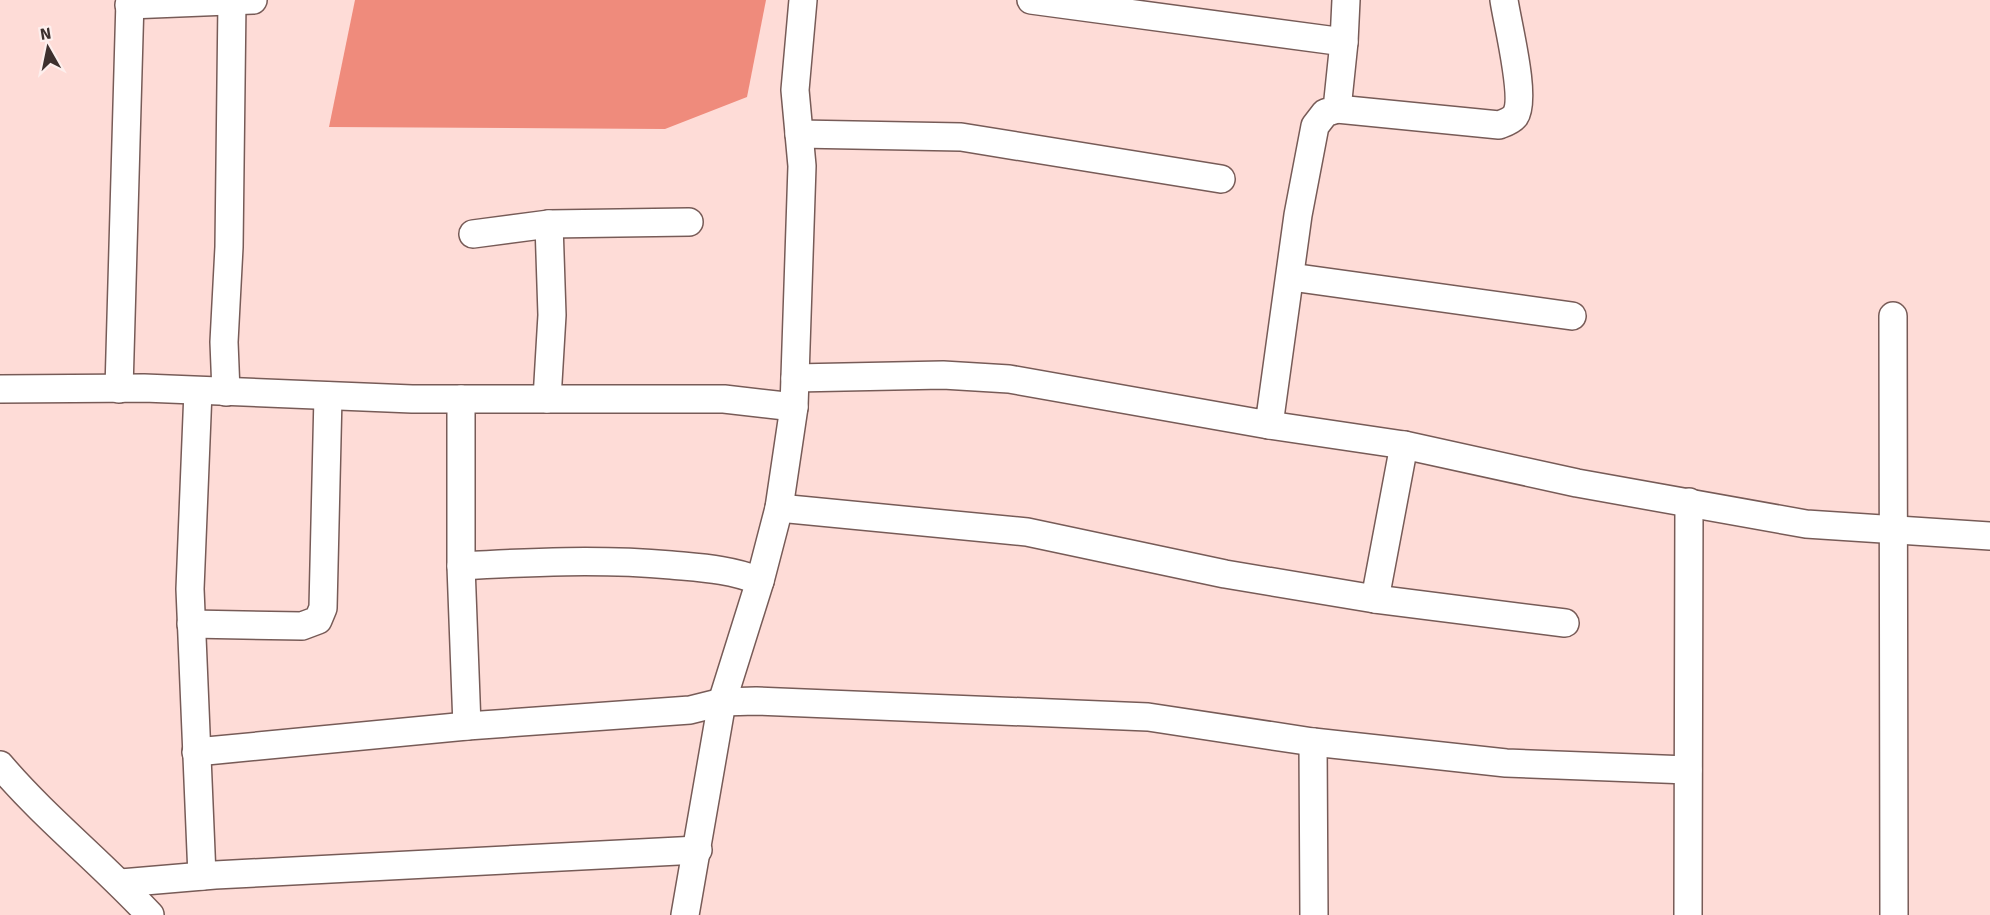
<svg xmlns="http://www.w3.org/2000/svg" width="1990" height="915" viewBox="0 0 1990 915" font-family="Signika,sans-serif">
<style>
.water{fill:#ef8b7c}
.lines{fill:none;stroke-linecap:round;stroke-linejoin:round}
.street-casing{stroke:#775b57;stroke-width:30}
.street{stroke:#fff;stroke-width:27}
</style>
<rect width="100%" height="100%" fill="#fedcd7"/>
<polygon class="water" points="355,0 766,0 747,97 665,129 329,127"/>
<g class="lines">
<defs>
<g id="street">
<polyline points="129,5 253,0"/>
<polyline points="1344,42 1346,0"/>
<path d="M1337,109L1499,125C1504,123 1511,121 1515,116C1527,99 1507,22 1504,0"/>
<polyline points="799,134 961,137 1221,179"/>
<polyline points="473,234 549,224 689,222"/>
<polyline points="1291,277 1572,316"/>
<polyline points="1893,316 1894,915"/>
<polyline points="795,378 943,375 1009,379 1269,425 1298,215 1315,126 1325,113 1337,109 1344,42 1031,0"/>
<polyline points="0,389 144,388 412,399 724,399 794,407 802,166 795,90 803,0"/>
<polyline points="119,389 130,0"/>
<polyline points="198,391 190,589 202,876"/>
<polyline points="226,392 224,342 229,247 232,1"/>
<polyline points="461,399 461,566 467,726"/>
<polyline points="547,399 552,315 549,224"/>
<polyline points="1269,425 1404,445 1577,483 1806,524 1990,536"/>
<polyline points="779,508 1027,532 1225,574 1375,599 1565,623"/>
<path d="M461,566C532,562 600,559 671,565C703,568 729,569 760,581"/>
<polyline points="1375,599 1404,445"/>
<polyline points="191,624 302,626 318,620 323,608 328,396"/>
<polyline points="1313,742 1314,915"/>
<polyline points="196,752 467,726 690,710 722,702 756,701 1148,717 1313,742 1506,763 1688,770"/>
<path d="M0,765C46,819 102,863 150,915"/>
<polyline points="121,883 215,875 698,850"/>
<polyline points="685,915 722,702 760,581 779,508 794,407"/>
<polyline points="1688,915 1689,502"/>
</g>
</defs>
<use href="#street" class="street-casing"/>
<use href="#street" class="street"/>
</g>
<g transform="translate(48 48) rotate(351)" stroke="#fdefed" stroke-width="4.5" paint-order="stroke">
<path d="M0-4.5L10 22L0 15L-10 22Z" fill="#3d302e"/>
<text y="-9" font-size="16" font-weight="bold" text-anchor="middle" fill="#3d302e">N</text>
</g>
</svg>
